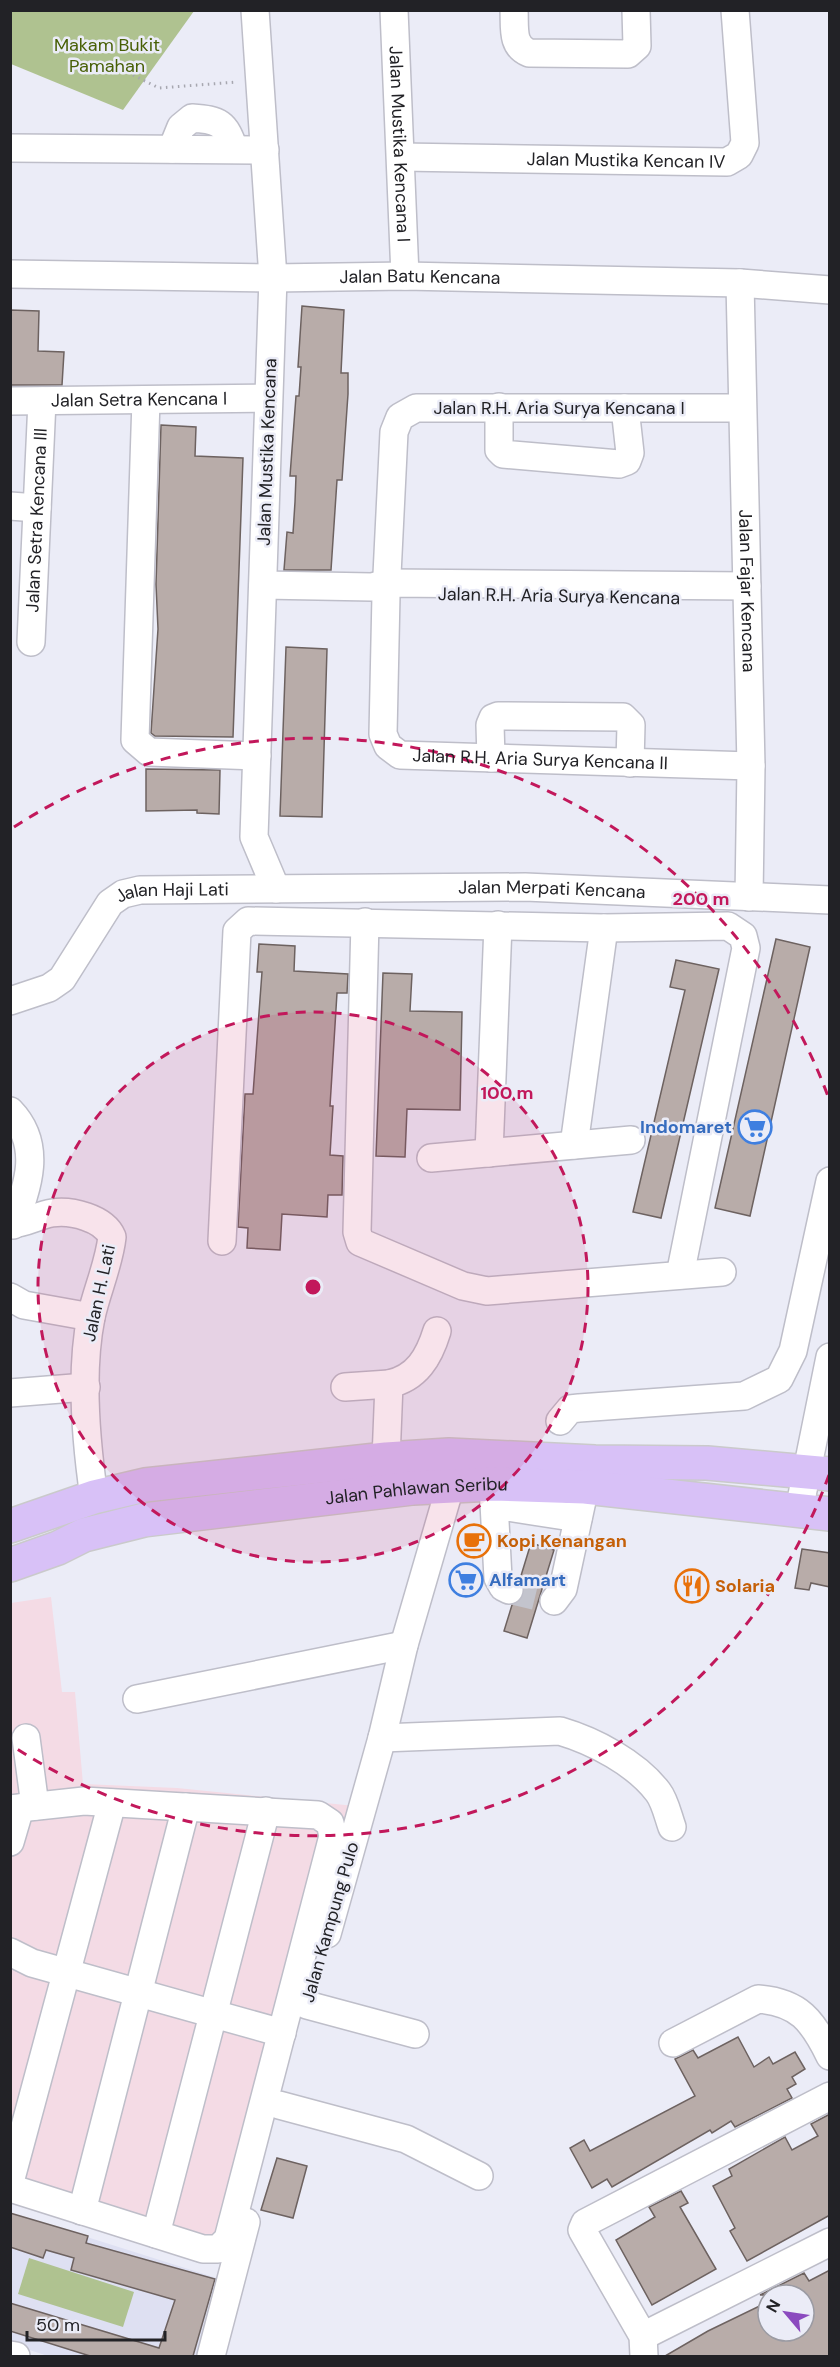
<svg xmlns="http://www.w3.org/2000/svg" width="840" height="2367" viewBox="0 0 840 2367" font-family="'DM Sans',sans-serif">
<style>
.commercial{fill:#f4dbe5}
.built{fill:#dee0f2}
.green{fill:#afc290}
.building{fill:#b8aca9;stroke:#6d6260;stroke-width:1.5}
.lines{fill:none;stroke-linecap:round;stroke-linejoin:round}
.minor-tunnel{stroke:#c3c4cd;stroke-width:27;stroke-dasharray:27 14;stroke-linecap:butt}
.minor-casing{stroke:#bebec9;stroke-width:30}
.major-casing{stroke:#cacacb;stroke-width:36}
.path{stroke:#a7a7b0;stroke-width:3;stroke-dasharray:1.5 4.5;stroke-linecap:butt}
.minor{stroke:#fff;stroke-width:27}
.major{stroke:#d8c1f7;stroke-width:33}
.ring{fill:none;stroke:#c2185b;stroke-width:3;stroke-dasharray:10 8}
.labels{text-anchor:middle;stroke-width:5;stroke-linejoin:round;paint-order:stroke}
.park-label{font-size:18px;fill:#475f05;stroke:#ebecf7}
.street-label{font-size:18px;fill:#222226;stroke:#ebecf7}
.shop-label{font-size:18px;font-weight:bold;fill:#366cbe;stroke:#ebecf7;text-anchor:end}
.food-label{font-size:18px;font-weight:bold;fill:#c56008;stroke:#ebecf7;text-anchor:start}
.centre{fill:#c2185b;stroke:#ebecf7;stroke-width:3}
.ring-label{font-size:18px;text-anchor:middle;font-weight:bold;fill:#c2185b;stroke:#ebecf7;stroke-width:5;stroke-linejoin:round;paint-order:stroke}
</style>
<rect width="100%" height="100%" fill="#ebecf7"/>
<polygon class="commercial" points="51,1597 62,1692 75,1692 83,1784 177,1788 355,1806 227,2265 11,2199 11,1603"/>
<polygon class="built" points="11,2213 223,2280 202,2356 48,2356 11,2344"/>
<g class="green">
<polygon points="10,11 11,10 194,11 123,110 11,64"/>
<polygon points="29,2258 134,2292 123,2327 18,2294"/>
</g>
<g class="building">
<polygon points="302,306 344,310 341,373 348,373 348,394 342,480 337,480 331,570 284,570 287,532 293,533 295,502 296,476 290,476 296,396 299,396 301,367 298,367"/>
<polygon points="10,310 39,311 38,351 64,352 62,385 10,385"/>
<polygon points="161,425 196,427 195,456 243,458 233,737 155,736 151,733 158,629 156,584"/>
<polygon points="286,647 327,649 322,817 280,816"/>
<polygon points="146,769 220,770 219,814 197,813 197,810 146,811"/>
<polygon points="776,939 810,947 750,1216 715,1208"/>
<polygon points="259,944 295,946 294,971 348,974 347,993 337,993 330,1106 333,1106 330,1155 343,1156 342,1195 328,1195 327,1217 282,1214 280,1250 247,1248 248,1228 238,1227 245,1094 253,1094 262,972 257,972"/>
<polygon points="676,960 719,969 661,1218 633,1212 685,990 670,987"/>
<polygon points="383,973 412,974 410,1011 462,1012 460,1110 407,1109 405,1157 376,1156"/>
<polygon points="531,1543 554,1550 527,1638 504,1631 512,1605 523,1596 525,1588 520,1579"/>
<polygon points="802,1549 830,1553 830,1587 811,1583 809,1590 795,1588"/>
<polygon points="738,2037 754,2067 769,2057 773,2064 795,2052 805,2069 792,2077 796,2084 787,2089 792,2098 735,2127 731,2121 712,2133 710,2130 612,2187 607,2179 592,2188 570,2148 584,2140 590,2151 695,2096 675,2059 693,2050 698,2058"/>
<polygon points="830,2114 830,2215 747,2261 730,2231 735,2228 713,2186 732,2176 729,2169 785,2137 792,2150 818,2136 811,2124"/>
<polygon points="277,2158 307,2166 293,2218 261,2210"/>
<polygon points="681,2191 688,2203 680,2207 716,2269 652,2305 616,2240 655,2217 649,2207"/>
<polygon points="10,2213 88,2236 86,2243 215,2279 193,2356 90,2356 10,2331 10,2303 159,2348 175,2300 71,2270 74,2258 46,2250 43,2258 10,2247"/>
<polygon points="830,2270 830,2356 665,2356 708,2331 768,2302 768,2331 804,2331 804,2295 760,2295 804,2273 809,2281"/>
</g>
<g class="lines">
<polyline class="minor-tunnel" points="509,1590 554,1601"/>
<defs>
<g id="minor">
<polyline points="255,10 273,278 254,837 276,889"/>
<path id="s1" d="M394,10L405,276"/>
<path d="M514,10C515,27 511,46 529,53L628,54L637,46L636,10"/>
<polyline points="10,148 265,150"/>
<path d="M172,149L181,127L192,118C220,120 225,123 234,149"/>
<path id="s2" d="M401,157L727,162L739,155L745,143L735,10"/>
<path id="s3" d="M10,274L273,278L405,276L740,283L830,290"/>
<path id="s4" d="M740,283L751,766L749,897"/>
<polyline points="146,400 135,740 149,752 257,756"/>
<path id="s5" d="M10,401L268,398"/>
<polyline points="499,407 499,450 503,454 619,464 627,461 630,453 625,408"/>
<path id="s6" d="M742,408H416L400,417L394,432L386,595L383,734L388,746L400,755L751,766"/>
<polyline points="10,506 37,508"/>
<polyline points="263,585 372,587 387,583 747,586"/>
<path id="s7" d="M31,642L42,401"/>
<polyline points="491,758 490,725 493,718 498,716 623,717 631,725 630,763"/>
<polyline points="365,922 357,1232 360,1242 463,1286 487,1291 722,1272"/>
<path id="s8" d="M10,1001L49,988L62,979L110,903L123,894L140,890L525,887L830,900"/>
<path d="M10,1111C43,1145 28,1187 13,1225"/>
<polyline points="574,1145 604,928"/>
<polyline points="489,1153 498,925"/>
<polyline points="431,1158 631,1140"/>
<path d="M10,1224C25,1224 38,1215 52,1213C71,1210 104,1218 112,1237C109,1264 97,1290 91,1317C80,1372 86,1442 94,1497"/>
<polyline points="222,1241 237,931 248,921 604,928 728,926 743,936 746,948 680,1275"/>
<polyline points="10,1297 24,1305 91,1317"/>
<polyline points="345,1387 389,1384"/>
<polyline points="10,1393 86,1387"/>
<polyline points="560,1421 570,1409 579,1408 744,1396 779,1379 793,1351 830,1181"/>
<path d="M386,1459L389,1384C417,1378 429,1357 437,1331"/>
<polyline points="493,1484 498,1578 503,1587 509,1590"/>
<polyline points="494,1505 578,1518"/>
<polyline points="799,1510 830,1357"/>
<polyline points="554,1601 563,1589 585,1487"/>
<polyline points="137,1699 404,1645"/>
<polyline points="26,1738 35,1806"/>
<path d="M382,1738L560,1731C594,1741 636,1763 658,1792C665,1801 668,1816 672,1827"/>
<polyline points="10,1809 84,1801 318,1815 330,1823 333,1836 228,2239 218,2249 203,2249 10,2188"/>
<polyline points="10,1842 20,1808"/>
<polyline points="327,1934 382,1738 404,1645 450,1487"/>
<polyline points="10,1952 32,1963 282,2033"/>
<polyline points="307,2005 415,2034"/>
<path d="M673,2043L758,1999C799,2002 813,2021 830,2056"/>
<polyline points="279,2105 406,2139 479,2176"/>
<polyline points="10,2182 112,1803"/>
<polyline points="82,2211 186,1807"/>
<polyline points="156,2234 266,1811"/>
<polyline points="643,2336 830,2242"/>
<polyline points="10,2355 16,2356"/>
<polyline points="211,2356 246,2222"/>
<polyline points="644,2356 643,2336 582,2230 585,2223 830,2096"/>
</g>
<g id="major">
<polyline points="10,1526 94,1497 145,1485 386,1459 449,1455 595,1462 707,1463 830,1474"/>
<path id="s9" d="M10,1565L58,1548L84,1535L144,1520L413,1488L493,1484L585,1487L830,1514"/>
</g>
</defs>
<use href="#minor" class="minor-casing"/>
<use href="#major" class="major-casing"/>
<polyline class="path" points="133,75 159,88 237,82"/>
<use href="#minor" class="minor"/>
<use href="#major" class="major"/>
</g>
<circle cx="313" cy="1287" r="275" fill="#c2185b" fill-opacity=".12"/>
<g class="ring">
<circle cx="313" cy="1287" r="275"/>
<path d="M829 1475A549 549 0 0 1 14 1747M14 827A549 549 0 0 1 829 1099"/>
</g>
<defs>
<symbol id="supermarket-ring" viewBox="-11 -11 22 22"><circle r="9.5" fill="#ebecf7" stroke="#3f7fe0" stroke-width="1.5"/><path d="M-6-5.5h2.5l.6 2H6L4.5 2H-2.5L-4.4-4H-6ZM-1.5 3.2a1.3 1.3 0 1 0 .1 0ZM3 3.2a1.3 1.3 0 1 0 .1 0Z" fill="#3f7fe0"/></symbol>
<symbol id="cafe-ring" viewBox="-11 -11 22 22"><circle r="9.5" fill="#ebecf7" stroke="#e8710a" stroke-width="1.5"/><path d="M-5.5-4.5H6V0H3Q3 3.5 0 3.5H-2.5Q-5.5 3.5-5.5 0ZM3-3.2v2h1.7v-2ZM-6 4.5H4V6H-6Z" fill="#e8710a"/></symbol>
<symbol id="restaurant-ring" viewBox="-11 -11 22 22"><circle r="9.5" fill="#ebecf7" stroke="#e8710a" stroke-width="1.5"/><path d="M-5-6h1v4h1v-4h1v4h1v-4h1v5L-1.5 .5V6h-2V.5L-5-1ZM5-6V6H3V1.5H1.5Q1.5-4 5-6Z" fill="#e8710a"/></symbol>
</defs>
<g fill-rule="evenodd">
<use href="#supermarket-ring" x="736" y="1108" width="38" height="38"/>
<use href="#cafe-ring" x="455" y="1522" width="38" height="38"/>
<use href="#supermarket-ring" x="447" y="1561" width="38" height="38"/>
<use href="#restaurant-ring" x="673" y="1567" width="38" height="38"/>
</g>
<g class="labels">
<g class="park-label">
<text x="107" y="51">Makam Bukit<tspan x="107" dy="21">Pamahan</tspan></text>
</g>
<g class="street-label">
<text dy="6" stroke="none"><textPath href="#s1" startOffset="134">Jalan Mustika Kencana I</textPath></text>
<text dy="6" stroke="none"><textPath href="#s2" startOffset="225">Jalan Mustika Kencan IV</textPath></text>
<text dy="6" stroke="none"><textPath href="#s3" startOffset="410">Jalan Batu Kencana</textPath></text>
<text dy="6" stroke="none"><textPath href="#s5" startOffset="129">Jalan Setra Kencana I</textPath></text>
<text x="559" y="414">Jalan R.H. Aria Surya Kencana I</text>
<text transform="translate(267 452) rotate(-88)" y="6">Jalan Mustika Kencana</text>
<text dy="6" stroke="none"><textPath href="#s7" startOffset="122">Jalan Setra Kencana III</textPath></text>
<text dy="6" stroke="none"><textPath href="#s4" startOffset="308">Jalan Fajar Kencana</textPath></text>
<text transform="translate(559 596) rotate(1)" y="6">Jalan R.H. Aria Surya Kencana</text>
<text dy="6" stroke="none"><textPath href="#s6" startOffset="831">Jalan R.H. Aria Surya Kencana II</textPath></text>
<text dy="6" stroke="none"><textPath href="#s8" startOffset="592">Jalan Merpati Kencana</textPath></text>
<text dy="6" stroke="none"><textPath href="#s8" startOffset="212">Jalan Haji Lati</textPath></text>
<text transform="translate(99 1293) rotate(-78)" y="6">Jalan H. Lati</text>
<text dy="6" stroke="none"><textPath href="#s9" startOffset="416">Jalan Pahlawan Seribu</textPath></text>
<text transform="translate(330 1922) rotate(-74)" y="6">Jalan Kampung Pulo</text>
</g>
<g class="shop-label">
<text x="732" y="1133">Indomaret</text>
<text x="489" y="1586" text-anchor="start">Alfamart</text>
</g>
<g class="food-label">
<text x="497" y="1547">Kopi Kenangan</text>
<text x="715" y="1592">Solaria</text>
</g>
</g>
<circle cx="313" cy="1287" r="9" class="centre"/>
<g class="ring-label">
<text x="701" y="905">200 m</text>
<text x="507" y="1099">100 m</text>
</g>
<rect width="840" height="2367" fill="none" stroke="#222226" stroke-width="24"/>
<g transform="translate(786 2313) rotate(299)"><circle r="28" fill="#ebecf7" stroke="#9b9ba3" stroke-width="1.5"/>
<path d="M0-4.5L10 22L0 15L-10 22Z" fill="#8b4abf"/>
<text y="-9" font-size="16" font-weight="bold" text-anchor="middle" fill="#222226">N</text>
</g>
<path d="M27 2331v9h138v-9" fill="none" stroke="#222226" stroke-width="3"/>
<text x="36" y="2331" font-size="18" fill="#222226" stroke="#ebecf7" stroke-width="4.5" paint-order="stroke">50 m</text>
</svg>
